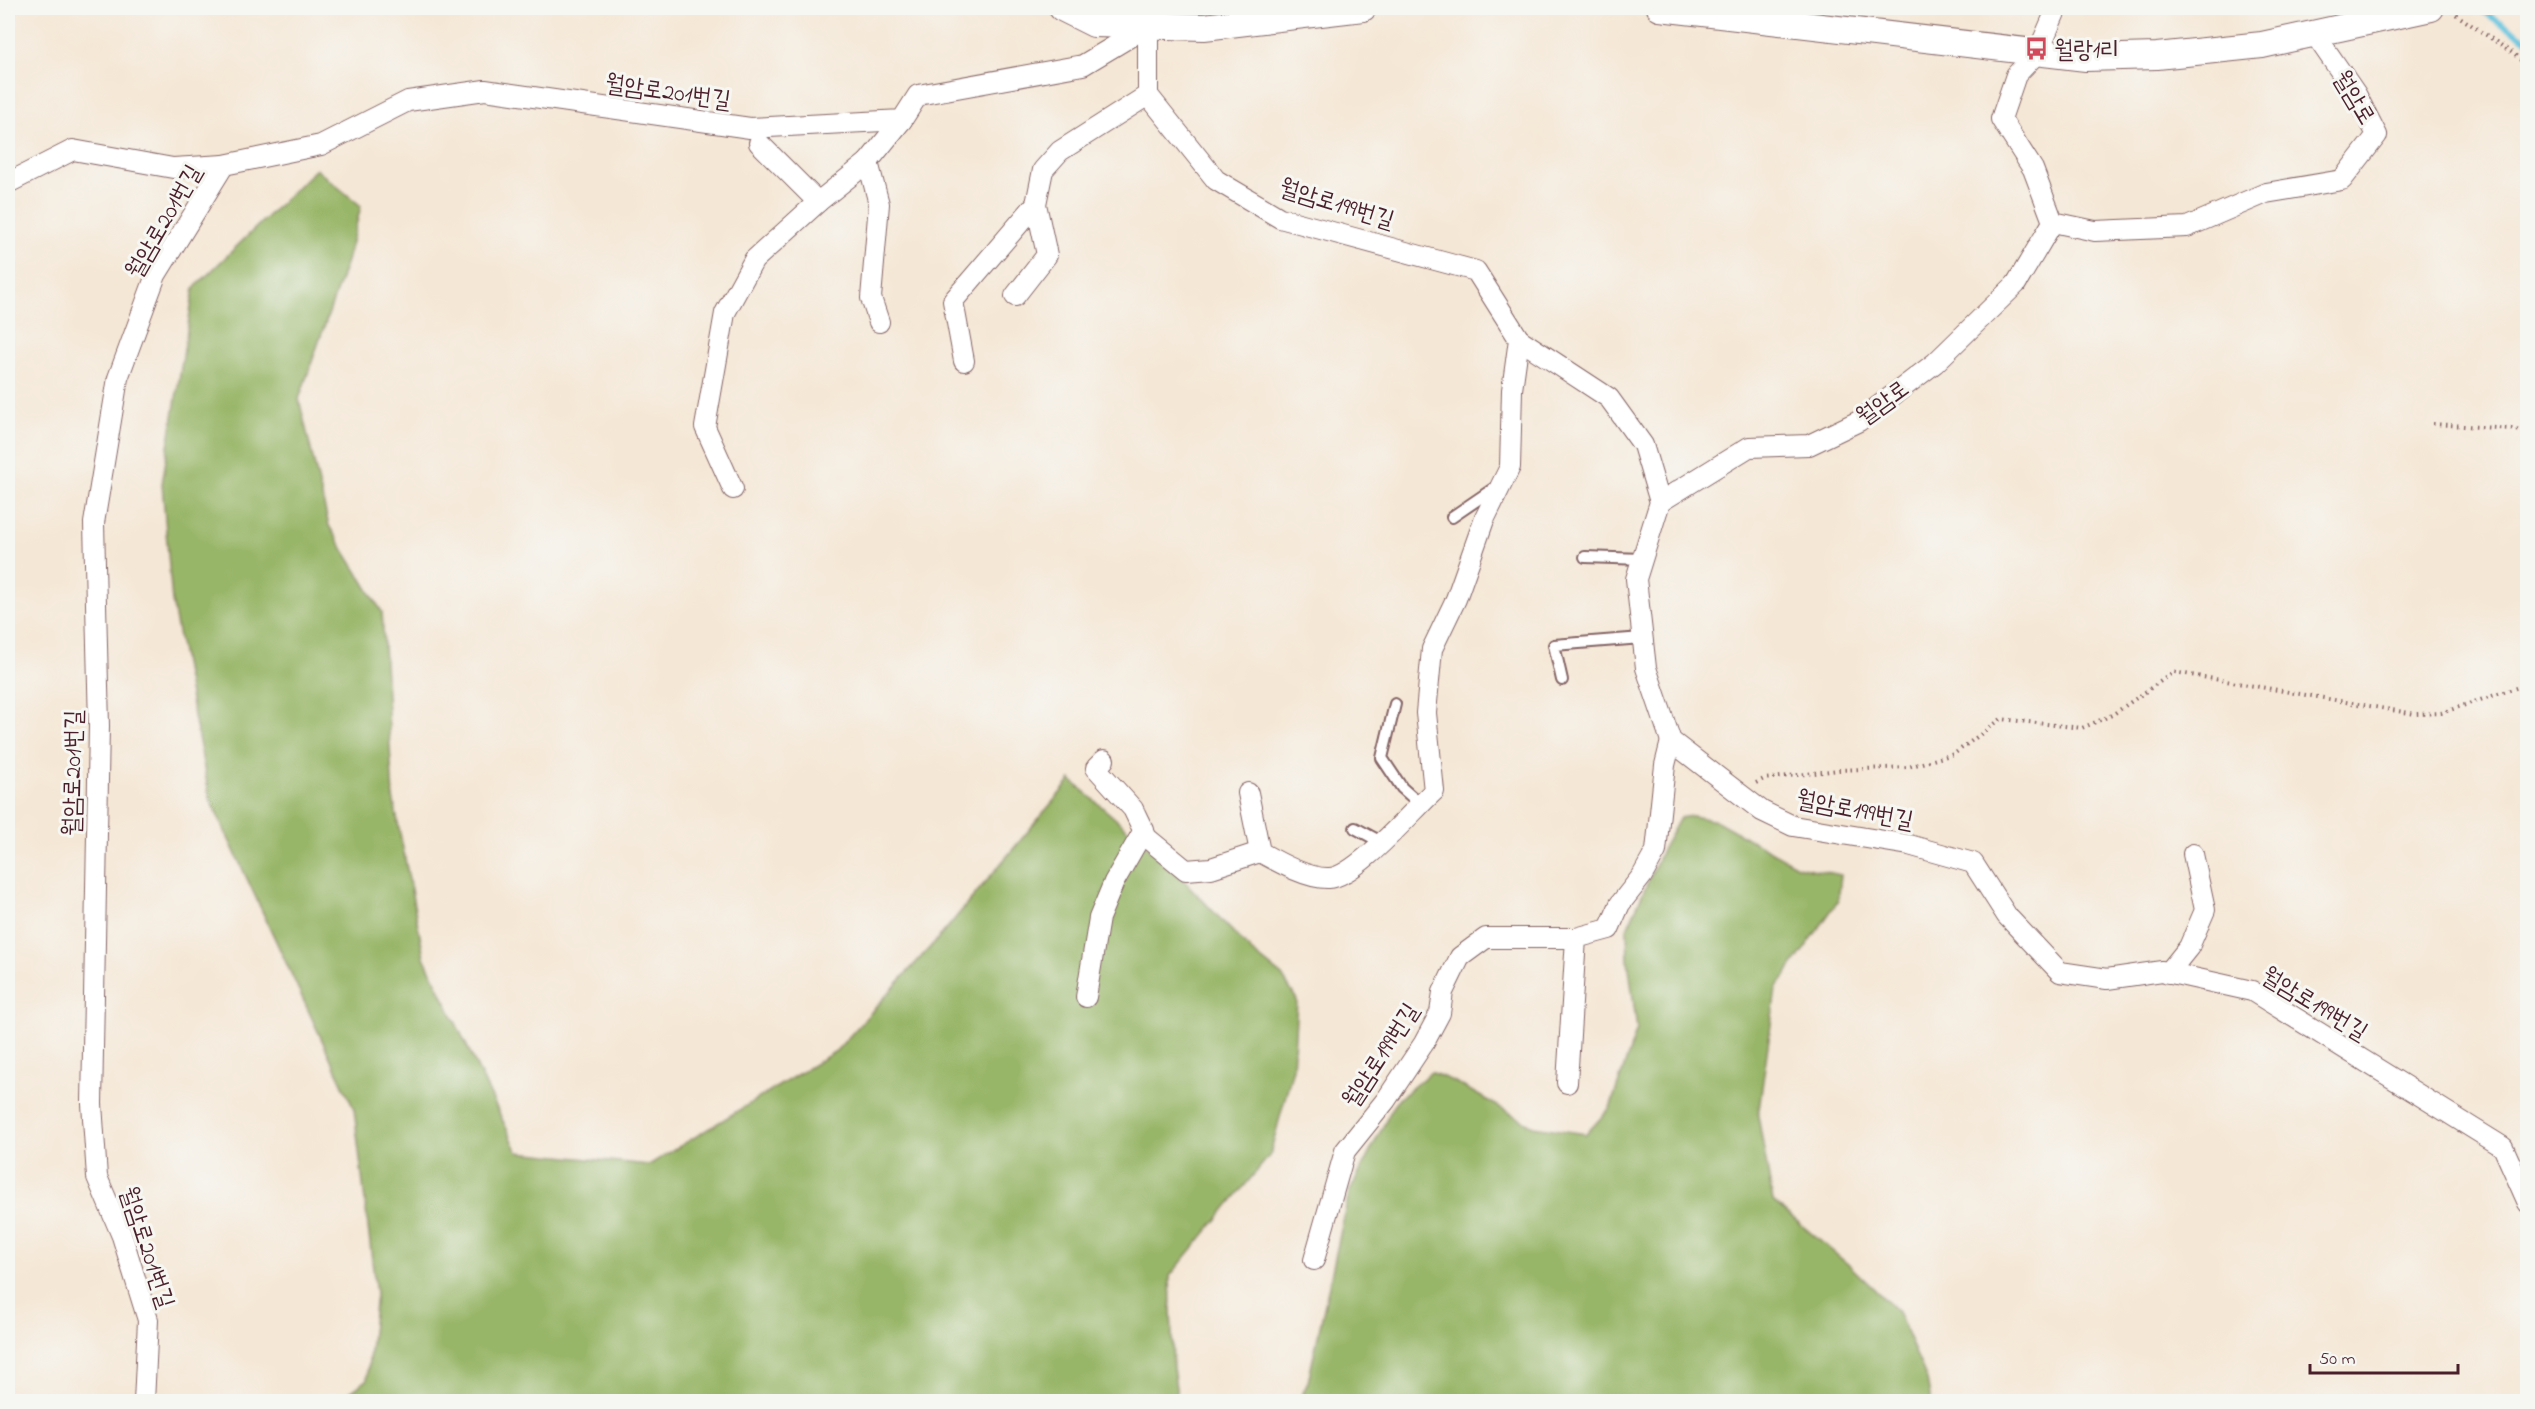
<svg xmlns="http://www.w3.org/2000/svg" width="2535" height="1409" viewBox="0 0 2535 1409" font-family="'Indie Flower','Poor Story',sans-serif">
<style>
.forest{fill:#98b668;stroke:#716a4a;stroke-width:1.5}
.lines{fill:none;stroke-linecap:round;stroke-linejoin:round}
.stream{stroke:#60c3de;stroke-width:6}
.service-casing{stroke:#866566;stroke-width:14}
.minor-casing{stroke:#866566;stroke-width:22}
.tertiary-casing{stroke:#866566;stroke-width:28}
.path{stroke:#866566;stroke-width:4;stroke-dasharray:1.5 4.5;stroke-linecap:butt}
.service{stroke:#fff;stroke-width:10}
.minor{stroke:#fff;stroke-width:20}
.tertiary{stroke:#fff;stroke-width:26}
.labels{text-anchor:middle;stroke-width:6;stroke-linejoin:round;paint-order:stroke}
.poi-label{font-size:24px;fill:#4a1f2b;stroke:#f6f6f2;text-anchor:start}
.street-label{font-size:24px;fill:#4a1f2b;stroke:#f6f6f2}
</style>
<rect width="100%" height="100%" fill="#f6f6f2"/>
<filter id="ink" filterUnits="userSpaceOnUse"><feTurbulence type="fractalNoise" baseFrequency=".0167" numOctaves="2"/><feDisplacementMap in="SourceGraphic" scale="12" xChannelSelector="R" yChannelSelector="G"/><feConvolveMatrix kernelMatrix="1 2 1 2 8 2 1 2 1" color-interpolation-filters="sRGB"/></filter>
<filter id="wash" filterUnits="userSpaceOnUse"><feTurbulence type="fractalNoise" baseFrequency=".008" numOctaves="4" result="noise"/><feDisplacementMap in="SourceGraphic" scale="24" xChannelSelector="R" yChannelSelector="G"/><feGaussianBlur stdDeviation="1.35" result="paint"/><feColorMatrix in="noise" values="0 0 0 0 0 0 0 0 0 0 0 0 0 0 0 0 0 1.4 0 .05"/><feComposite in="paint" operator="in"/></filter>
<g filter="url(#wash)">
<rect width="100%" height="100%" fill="#f5e7d5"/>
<g class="forest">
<polygon points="316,169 361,206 347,261 299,399 329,526 382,612 393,797 424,957 518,1152 649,1165 836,1051 942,934 1071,780 1171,867 1251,951 1282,976 1297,1000 1293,1068 1270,1155 1170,1276 1173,1368 1178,1401 338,1401 367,1380 376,1294 354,1109 210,799 172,601 162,484 194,288"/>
<polygon points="1692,816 1717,821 1797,866 1841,875 1838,901 1776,989 1758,1116 1773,1201 1850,1266 1898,1312 1927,1380 1931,1401 1299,1402 1308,1382 1349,1193 1396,1101 1431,1072 1455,1082 1533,1126 1586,1134 1610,1108 1637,1029 1628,960 1627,929 1663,848 1680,818"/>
</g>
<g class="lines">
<polyline class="stream" points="2477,8 2528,40"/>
</g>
</g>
<g filter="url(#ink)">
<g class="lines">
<defs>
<g id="service">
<polyline points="1452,517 1496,487"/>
<polyline points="1585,557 1642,559"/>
<polyline points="1562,680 1554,645 1642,638"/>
<polyline points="1395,704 1382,758 1402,788 1420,804"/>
<polyline points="1355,828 1381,842"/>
</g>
<g id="minor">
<polyline points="2057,8 2038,52 2016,75 2001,119 2033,169 2053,222 2095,231 2187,227 2266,193 2342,180 2377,135 2356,94 2314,33"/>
<polyline points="1148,26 1148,95 1216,180 1280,218 1476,271 1519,339 1609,398 1643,445 1660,502 1636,579 1646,668 1671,741 1762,811 1793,826 1909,845 1973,863 2007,916 2060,972 2107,979 2162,971 2252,991 2503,1147 2528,1203"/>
<polyline points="759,143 818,202 868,162"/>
<polyline points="8,183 73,150 173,168 224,165 321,145 408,101 485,90 750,128 902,120 918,95 1083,65 1148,26"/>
<polyline points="1015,296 1047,255 1036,204 1043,170 1060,151 1148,95"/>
<polyline points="879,322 871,298 879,204 868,162 902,120"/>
<polyline points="964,361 953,301 1036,204"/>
<polyline points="733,489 705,427 725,313 754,260 818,202"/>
<polyline points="1660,502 1749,447 1809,445 1859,421 1935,363 2016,284 2053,222"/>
<polyline points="1104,760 1096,768 1133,809 1147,838 1186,870 1211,868 1260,852"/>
<path d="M1248,793L1260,852C1278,862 1308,879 1329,878C1356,877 1412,811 1434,791L1426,713L1432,649L1456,599L1484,520L1510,467L1512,390L1519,339"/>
<polyline points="2168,973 2189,947 2205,910 2193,854"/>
<polyline points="1086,997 1099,918 1114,882 1144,830"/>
<polyline points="1567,1083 1576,938 1609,929 1620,904 1642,876 1656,851 1665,765 1671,741"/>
<polyline points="1314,1260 1345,1151 1386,1100 1424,1043 1440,1013 1443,992 1460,957 1486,938 1576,938"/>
<polyline points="144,1402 148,1320 122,1236 97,1177 92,1104 99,726 94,523 118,378 156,275 224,165"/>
</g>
<g id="tertiary">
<polyline points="1062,8 1094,24 1204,27 1363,8"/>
<polyline points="1660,8 2086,58 2157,56 2262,45 2431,8"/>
</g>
</defs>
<use href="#service" class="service-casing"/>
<use href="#minor" class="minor-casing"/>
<use href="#tertiary" class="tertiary-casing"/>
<g class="path">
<polyline points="2451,11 2514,54 2528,67"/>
<polyline points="2433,424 2528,430"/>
<polyline points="1756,783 1764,779 1839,770 1908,767 1954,754 2001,719 2082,728 2112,715 2174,672 2415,714 2441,713 2528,684"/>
</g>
<use href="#service" class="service"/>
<use href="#minor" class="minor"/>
<use href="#tertiary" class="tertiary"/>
</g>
</g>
<defs>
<symbol id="bus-bare" viewBox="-9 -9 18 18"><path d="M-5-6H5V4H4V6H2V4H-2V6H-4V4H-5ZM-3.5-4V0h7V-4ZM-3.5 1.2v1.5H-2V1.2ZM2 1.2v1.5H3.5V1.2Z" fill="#d1495b" stroke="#f6f6f2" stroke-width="2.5" paint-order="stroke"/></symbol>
</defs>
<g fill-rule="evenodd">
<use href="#bus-bare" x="2020" y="32" width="33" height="33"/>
</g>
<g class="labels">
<g class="poi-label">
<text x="2054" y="57">월랑1리</text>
</g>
<g class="street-label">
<text transform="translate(668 91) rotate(8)" y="8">월암로201번길</text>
<text transform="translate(2355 97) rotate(59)" y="8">월암로</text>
<text transform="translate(1337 203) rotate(17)" y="8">월암로199번길</text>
<text transform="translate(163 221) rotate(-60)" y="8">월암로201번길</text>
<text transform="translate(1882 402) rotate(-36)" y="8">월암로</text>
<text transform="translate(72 773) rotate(-89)" y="8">월암로201번길</text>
<text transform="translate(1855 809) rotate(11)" y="8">월암로199번길</text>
<text transform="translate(2315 1003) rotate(31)" y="8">월암로199번길</text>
<text transform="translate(1380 1055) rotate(-57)" y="8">월암로199번길</text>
<text transform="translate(148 1247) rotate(72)" y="8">월암로201번길</text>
</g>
</g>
<rect width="2535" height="1409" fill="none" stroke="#f6f6f2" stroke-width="30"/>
<path d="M2310 1364v9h148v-9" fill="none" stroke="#4a1f2b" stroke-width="3"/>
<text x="2319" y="1364" font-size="18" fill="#4a1f2b" stroke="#f6f6f2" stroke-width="4.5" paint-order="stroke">50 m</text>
</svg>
